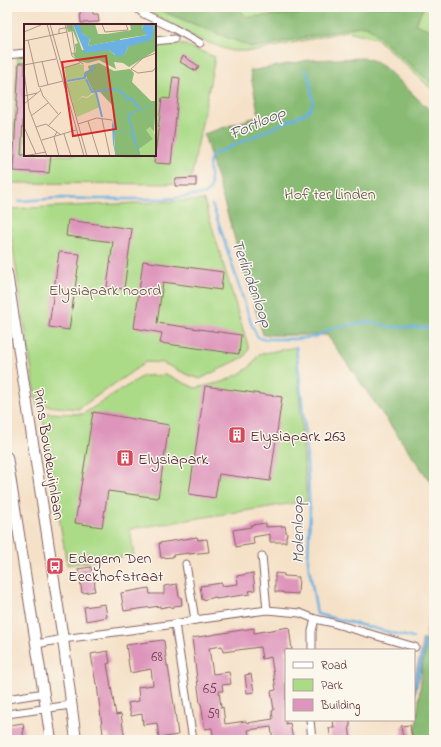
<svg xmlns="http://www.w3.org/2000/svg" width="441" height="747" viewBox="0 0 441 747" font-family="'Indie Flower',sans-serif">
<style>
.green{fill:#acdb88;stroke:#7b7d5a}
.forest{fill:#89bb74;stroke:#6a6d50}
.water{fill:#6bb2e2;stroke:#5a6886}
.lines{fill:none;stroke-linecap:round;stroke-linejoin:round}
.stream{stroke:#6bb2e2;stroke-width:2.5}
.building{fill:#de95bb;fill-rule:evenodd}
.street-casing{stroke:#866362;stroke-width:9}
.secondary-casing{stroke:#866362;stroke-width:12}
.street{stroke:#fff;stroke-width:7}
.secondary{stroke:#fff;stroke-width:10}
.labels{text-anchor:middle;stroke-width:3;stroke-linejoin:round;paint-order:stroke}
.number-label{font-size:14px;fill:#6f3c4f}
.park-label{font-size:16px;fill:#624e42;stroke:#fbf7ec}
.poi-label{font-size:16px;fill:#4a1f2b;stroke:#fbf7ec;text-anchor:start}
.street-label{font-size:16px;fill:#4a1f2b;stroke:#fbf7ec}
.water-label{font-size:17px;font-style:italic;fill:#56526b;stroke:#fbf7ec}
.inset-river{fill:none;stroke:#6bb2e2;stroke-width:2}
.inset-road{fill:none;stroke:#b19389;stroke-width:1}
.view{fill:#d62828;fill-opacity:0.15;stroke:#d62828;stroke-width:2}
.inset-edge{fill:none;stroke:#4a1f2b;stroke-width:2}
</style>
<rect width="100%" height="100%" fill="#fbf7ec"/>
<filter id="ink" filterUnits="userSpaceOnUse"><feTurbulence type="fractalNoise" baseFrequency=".025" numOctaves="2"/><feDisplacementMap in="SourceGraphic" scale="8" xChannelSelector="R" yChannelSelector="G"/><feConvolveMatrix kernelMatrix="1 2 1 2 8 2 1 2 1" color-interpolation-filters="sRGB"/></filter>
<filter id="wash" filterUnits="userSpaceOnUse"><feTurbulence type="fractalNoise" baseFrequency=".012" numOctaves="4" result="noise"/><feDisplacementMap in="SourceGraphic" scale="16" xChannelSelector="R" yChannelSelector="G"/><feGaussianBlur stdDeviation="0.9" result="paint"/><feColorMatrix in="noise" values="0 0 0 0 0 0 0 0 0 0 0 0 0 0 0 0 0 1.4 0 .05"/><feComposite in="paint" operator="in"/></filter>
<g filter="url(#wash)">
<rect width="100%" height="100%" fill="#f5e1c8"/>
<g class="green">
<polygon points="142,7 434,7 434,91 376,38 347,31 256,51 231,51 196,38 144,9"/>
<polygon points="155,42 185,45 215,57 190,184 10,183 18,53 25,52 25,155 155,155"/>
<polygon points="204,200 249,349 244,357 200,379 188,375 163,363 146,362 78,409 37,405 7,209"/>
<polygon points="296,347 307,501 130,529 134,555 67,565 42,413 83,414 143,376 167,375 195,388 223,382 241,373 250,367 259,354"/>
</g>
<g class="forest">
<polygon points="151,7 237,7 247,17 306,13 310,7 424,7 415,24 434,31 434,85 390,47 370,28 365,26 360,26 257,47 251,47"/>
<polygon points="364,58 369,59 374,61 384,67 434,114 434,487 327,335 263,335 204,134 259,116 250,71 310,60"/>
<polygon points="434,585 434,740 415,740 424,648"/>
</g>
<polygon class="water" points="423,639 424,639 425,641 426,647 414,698 414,679 422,649 422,641"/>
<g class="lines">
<g class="stream">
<path d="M19,201L63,198L90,199H167L205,194C207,193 209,191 210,189C214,179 205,167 212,155L306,113L310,109L313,103L310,79L305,69"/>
<polyline points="212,205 215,212 251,323 257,336 262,339 295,339 315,337 332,328 369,322 393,327 434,328"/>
<polyline points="296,347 305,430 310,511 308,561 317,614 413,638"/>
</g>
</g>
<g id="blocks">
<g class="building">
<polygon points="81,7 92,7 93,14 98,14 99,22 81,23 80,12 81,12"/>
<polygon points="183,56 199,66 196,71 180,62"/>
<polygon points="19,63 25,63 25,89 21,155 51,155 49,173 13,171"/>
<polygon points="173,77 180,78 171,164 154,163 162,98 170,99"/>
<polygon points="196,178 196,186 175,186 175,179"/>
<polygon points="68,220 132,229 124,289 107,287 113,242 66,236"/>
<polygon points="59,252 80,254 69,330 49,327"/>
<polygon points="143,261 223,272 221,290 163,282 157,323 241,335 239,354 160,343 162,333 134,328"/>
<polygon points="205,386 282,397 270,481 219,474 215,498 189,494"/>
<polygon points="93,412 169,425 158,498 108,491 102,527 75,523"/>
<polygon points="266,523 266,527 285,526 286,531 287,534 286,537 286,542 270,542 270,534 253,537 254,544 236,547 233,530 251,527 251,525"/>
<polygon points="197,537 198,540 207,539 209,552 189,554 189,553 173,555 173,557 161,558 159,543"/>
<polygon points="91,567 92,576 94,576 95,587 94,587 95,591 82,593 78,569"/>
<polygon points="253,573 255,590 249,591 250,594 216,599 216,597 202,600 200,586 222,583 222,586 238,584 237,576"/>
<polygon points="275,573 284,574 284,576 299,577 298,594 283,593 283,592 275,592"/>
<polygon points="177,584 179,597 181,597 182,605 174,606 173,608 170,606 160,608 160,606 124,611 121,593 149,588 150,594 164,594 164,586"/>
<polygon points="105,604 107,617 86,621 84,607"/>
<path d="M289,627L292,650H286V724L290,723L293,740H273L271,727L248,730L250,740H214L212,728L205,729L201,704L200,703L192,638L254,628V633ZM222,646L223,652L260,647L262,659L271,657L276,690L271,691L274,710L272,711L273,719L247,723L246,721L225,724L223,707L221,708L219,691H223L222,685L231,684L229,672L213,674L209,648Z"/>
<polygon points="163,640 163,641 164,641 167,666 168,666 175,712 178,735 159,738 157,723 143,725 142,714 131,716 128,703 139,701 138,687 153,685 151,669 130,673 126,645"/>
<polygon points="108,651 110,663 107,664 116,715 121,714 125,740 110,740 109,734 105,735 104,734 103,734 98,693 97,684 96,684 91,654"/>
<polygon points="251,674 254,692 247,693 245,675"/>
<polygon points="333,720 350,720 350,726 349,726 351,740 331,740 329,728 334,728"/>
<polygon points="23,723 24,732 23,732 24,740 7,740 7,726 10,726 10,725"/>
<polygon points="410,725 412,737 403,738 401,726"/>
</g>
</g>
</g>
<g filter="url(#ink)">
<use href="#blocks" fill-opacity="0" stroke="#866362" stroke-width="1"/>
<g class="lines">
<defs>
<g id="street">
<polyline points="136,7 144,14 173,28 200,43"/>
<polyline points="155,41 174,39"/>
<polyline points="7,55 25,53"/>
<polyline points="262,556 267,610"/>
<polyline points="186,564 195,620"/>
<polyline points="175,624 193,740"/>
<polyline points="37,644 63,639 175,624 195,620 267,610 300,613 315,619 329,622 415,647"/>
<polyline points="312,650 312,631 315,619"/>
<polyline points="7,699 44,693"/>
<polyline points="7,714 71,705"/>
<polyline points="310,720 312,740"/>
</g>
<g id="secondary">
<polyline points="7,273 63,639 76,740"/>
<polyline points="7,457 51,740"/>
</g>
</defs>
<use href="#street" class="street-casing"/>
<use href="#secondary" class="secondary-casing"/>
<use href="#street" class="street"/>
<use href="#secondary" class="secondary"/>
</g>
</g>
<defs>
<symbol id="building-square" viewBox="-11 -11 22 22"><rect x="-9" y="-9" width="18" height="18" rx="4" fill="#d1495b" stroke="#fbf7ec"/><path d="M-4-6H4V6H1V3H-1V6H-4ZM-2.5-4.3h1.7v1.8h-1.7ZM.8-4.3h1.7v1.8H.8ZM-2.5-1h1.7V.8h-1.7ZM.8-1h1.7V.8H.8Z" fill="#fff"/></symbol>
<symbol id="bus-square" viewBox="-11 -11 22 22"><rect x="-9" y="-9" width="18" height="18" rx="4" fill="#d1495b" stroke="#fbf7ec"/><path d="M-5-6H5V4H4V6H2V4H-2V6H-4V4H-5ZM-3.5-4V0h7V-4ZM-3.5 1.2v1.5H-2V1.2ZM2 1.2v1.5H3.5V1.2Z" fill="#fff"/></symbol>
</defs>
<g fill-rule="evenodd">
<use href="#building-square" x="227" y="425" width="20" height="20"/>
<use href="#building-square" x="115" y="448" width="20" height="20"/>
<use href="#bus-square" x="45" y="556" width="20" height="20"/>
</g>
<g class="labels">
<g class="number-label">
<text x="157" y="661">68</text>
<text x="210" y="693">65</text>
<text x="213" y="718">59</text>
</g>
<g class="park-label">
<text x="330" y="199">Hof ter Linden</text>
<text x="105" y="295">Elysiapark noord</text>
</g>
<g class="poi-label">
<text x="250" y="441">Elysiapark 263</text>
<text x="138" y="464">Elysiapark</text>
<text x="68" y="563">Edegem Den<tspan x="68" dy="18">Eeckhofstraat</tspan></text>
</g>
<g class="street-label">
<text transform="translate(50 454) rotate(81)" y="6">Prins Boudewijnlaan</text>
</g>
<g class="water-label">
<text transform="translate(257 122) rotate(-24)" y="6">Fortloop</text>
<text transform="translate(253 283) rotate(70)" y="6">Terlindenloop</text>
<text transform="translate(297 530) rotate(-91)" y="6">Molenloop</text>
</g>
</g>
<g transform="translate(24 24)">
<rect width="132" height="132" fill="#f5e1c8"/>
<path d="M53,40L60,41V54L42,56L41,43ZM61,55L68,69L63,73L58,72L52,78L58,73L63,74L72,68L76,83L53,93L48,78H50L48,77L42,59ZM126,103L132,112V132H117L115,125L129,115L122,106Z" fill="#acdb88"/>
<path d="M42,0H49L58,26H85L91,31L101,30L104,23L130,7L129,0H132V24L131,27L105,43L99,39L90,38L92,45L75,36L64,39L53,37L49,30L52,28L51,20L54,19L49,7L44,8ZM71,0L74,10H83L107,6L106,0H120L118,4L123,11L96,15L97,22L95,27L91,23V17L64,22L66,15L60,11L53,1ZM75,39L90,47L106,45L110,49L108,58L127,77H132L130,108L126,103L122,106L129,115L115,125L117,132L91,131L89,82L75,67H69L60,48L65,46L64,42Z" fill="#89bb74"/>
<path d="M49,0H54L60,11L66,14L64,22L123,11L118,5L120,0H129L130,7L127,16L104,23L101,30L94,33L85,26L61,29ZM132,79L105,91L116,132L107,110L91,105L90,119L92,131L94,132H92L89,120L88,102L89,95L90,105H93L108,110L109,112L103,90Z" fill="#6bb2e2"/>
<path class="inset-river" d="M62,55L68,68L91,65L100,70L103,76L107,74L116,84M43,57L61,54V50L70,44L69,41M72,68L78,93"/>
<path class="inset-road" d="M23,0L60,132M26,0L63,132M41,0L48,32L59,40M47,0L51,28L48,30M78,0L81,8L104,6L102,0M0,8L17,1M35,10V5L47,3M4,16L15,63L39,57M0,17L43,8M132,29L119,34L107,45L114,49L129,47L132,43M18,37L24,61M0,41L32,35M39,44L56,39M0,47L5,85L23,132M16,64L19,72L34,90M0,72L13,69M0,80L17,66M7,92L24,79M78,95L86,132M64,97L75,132M54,100L73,94L88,96M24,102L37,88M0,103L12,130M12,103L22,100L37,111M33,108L30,113L35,132M40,110L47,132M18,116L52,106M0,132L22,128"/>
<path class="view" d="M82,32L92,105L49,112L38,38Z"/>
<rect width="132" height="132" class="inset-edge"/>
</g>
<rect width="441" height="747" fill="none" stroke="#fbf7ec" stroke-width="24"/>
<rect x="285" y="649" width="130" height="72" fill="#fbf7ec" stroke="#b4a19f"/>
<rect x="293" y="662" width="20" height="6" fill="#ffffff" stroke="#b4a19f"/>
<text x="321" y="669" font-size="12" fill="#4a1f2b">Road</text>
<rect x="293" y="679" width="20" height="12" fill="#acdb88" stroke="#b4a19f"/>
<text x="321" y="689" font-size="12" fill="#4a1f2b">Park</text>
<rect x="293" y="699" width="20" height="12" fill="#de95bb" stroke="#b4a19f"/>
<text x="321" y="709" font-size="12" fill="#4a1f2b">Building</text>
</svg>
